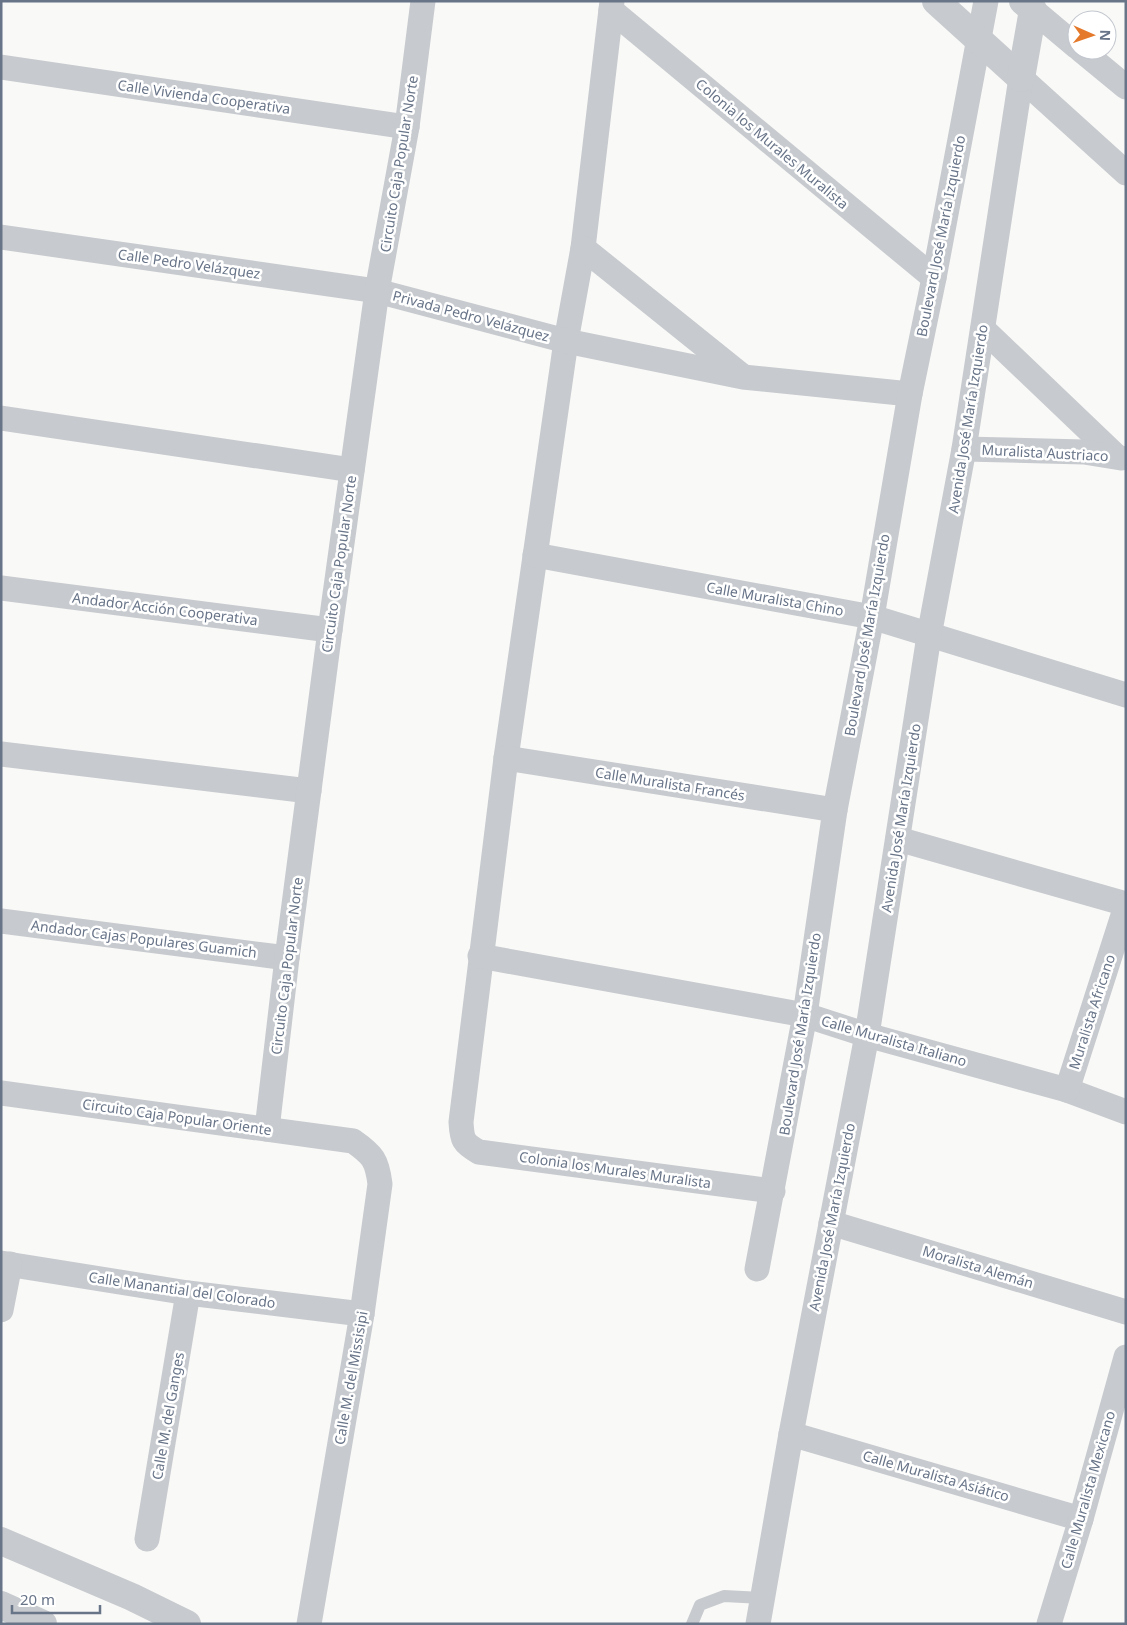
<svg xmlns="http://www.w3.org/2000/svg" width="1127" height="1625" viewBox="0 0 1127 1625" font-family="'Noto Sans',sans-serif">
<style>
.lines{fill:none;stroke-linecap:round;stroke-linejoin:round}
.service{stroke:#c7cace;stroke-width:12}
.minor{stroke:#c7cace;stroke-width:25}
.tertiary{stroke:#c7cace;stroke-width:28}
.labels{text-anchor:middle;stroke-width:5;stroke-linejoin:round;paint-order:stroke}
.street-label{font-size:14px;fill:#687488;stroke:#fff}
</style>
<rect width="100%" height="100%" fill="#f9f9f7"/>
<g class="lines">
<polyline class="service" points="692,1624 700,1605 724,1596 762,1598"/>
<g class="minor">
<path d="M612,1L583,248L566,341L506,758L461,1122C462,1140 463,1143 479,1152L773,1191"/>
<polyline points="611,10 934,278"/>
<polyline points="1033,10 1077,47"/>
<polyline points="1081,50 1126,87"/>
<polyline points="1,67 407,127"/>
<polyline points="1021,78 1126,173"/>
<polyline points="1,237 377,291 566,341 743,377 910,394"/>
<polyline points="583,248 741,375"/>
<polyline points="983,329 1116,456"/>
<polyline points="1,418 352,470"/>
<polyline points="964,449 1084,452 1121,458"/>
<polyline points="535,555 872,617 1126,695"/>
<polyline points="1,588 330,630"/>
<polyline points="1,754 309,791"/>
<polyline points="506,758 835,810"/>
<polyline points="898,839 1126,904"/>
<polyline points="1,921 287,958"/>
<polyline points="480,956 805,1015 867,1035 1067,1090 1126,1112"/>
<polyline points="1067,1090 1126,906"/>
<path d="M1,1093L353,1141C373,1155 377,1160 380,1184L362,1314L309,1624"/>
<polyline points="267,1129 287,958 330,630 377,291 407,127 423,1"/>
<polyline points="831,1223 1126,1312"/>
<polyline points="1,1263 188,1293 362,1314"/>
<polyline points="757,1269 805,1015 835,810 872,617 910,394 934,278 986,1"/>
<polyline points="1,1310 10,1264"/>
<polyline points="791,1434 1081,1519"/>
<polyline points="147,1539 188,1293"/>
<polyline points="758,1624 791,1434 867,1035 929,636 964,449 1021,78"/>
<polyline points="1049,1624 1081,1519 1126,1357"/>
</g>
<g class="tertiary">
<polyline points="936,1 1021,78"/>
<polyline points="1021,78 1033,10 1023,1"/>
<polyline points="1,1541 132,1597 187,1624"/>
<polyline points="1,1605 43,1624"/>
</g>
</g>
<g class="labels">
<g class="street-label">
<text transform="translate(204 97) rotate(8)" y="5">Calle Vivienda Cooperativa</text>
<text transform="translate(772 144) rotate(40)" y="5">Colonia los Murales Muralista</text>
<text transform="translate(399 164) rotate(-81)" y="5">Circuito Caja Popular Norte</text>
<text transform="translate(941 236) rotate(-79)" y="5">Boulevard José María Izquierdo</text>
<text transform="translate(189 264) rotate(8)" y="5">Calle Pedro Velázquez</text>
<text transform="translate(471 316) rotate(15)" y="5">Privada Pedro Velázquez</text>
<text transform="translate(968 419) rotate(-81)" y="5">Avenida José María Izquierdo</text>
<text transform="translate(1045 453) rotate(3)" y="5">Muralista Austriaco</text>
<text transform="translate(339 564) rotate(-82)" y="5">Circuito Caja Popular Norte</text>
<text transform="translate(775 599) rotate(10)" y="5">Calle Muralista Chino</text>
<text transform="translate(165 609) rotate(7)" y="5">Andador Acción Cooperativa</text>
<text transform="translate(867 635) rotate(-80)" y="5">Boulevard José María Izquierdo</text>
<text transform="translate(670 784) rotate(9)" y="5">Calle Muralista Francés</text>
<text transform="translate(901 818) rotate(-81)" y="5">Avenida José María Izquierdo</text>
<text transform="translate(144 939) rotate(7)" y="5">Andador Cajas Populares Guamich</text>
<text transform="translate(287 966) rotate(-83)" y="5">Circuito Caja Popular Norte</text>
<text transform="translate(1092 1012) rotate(-72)" y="5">Muralista Africano</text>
<text transform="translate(800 1034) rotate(-81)" y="5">Boulevard José María Izquierdo</text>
<text transform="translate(894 1041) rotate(16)" y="5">Calle Muralista Italiano</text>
<text transform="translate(177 1117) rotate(8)" y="5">Circuito Caja Popular Oriente</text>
<text transform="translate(615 1170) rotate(8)" y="5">Colonia los Murales Muralista</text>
<text transform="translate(832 1217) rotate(-79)" y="5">Avenida José María Izquierdo</text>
<text transform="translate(978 1267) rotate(17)" y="5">Moralista Alemán</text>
<text transform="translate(182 1290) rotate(8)" y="5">Calle Manantial del Colorado</text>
<text transform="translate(351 1378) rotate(-80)" y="5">Calle M. del Missisipi</text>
<text transform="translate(168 1416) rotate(-80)" y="5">Calle M. del Ganges</text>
<text transform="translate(936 1476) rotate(16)" y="5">Calle Muralista Asiático</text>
<text transform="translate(1088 1490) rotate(-74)" y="5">Calle Muralista Mexicano</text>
</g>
</g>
<rect width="1127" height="1625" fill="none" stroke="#687488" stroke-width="5"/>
<g transform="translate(1092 35) rotate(92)"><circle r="24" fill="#ffffff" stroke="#c3c7cf"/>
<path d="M0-4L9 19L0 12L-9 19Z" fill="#e5792b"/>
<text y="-8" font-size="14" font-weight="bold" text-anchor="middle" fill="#687488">N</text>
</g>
<path d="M12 1605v8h88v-8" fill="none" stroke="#687488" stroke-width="2.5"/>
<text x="20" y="1605" font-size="15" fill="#687488" stroke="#ffffff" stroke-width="4" paint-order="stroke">20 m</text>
</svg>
